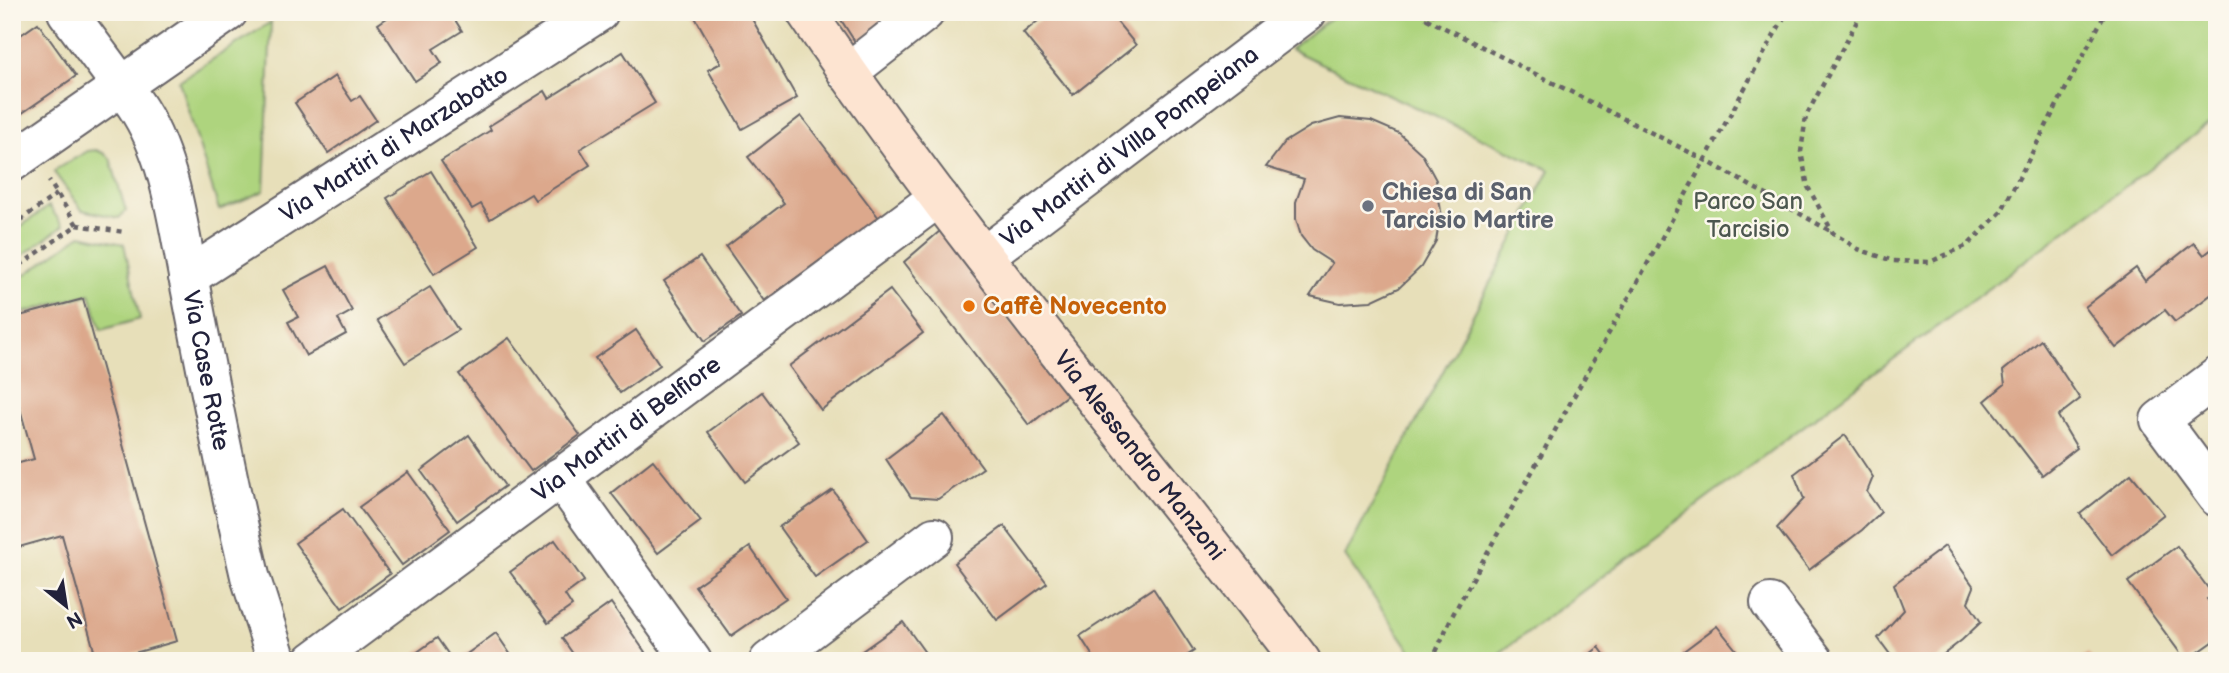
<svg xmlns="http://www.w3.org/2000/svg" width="2229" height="673" viewBox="0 0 2229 673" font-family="'Balsamiq Sans',sans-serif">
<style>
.green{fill:#aed47e;stroke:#687b5c;stroke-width:2}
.building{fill:#dca88c}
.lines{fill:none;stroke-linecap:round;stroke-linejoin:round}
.street-casing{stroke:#676467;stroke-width:42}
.secondary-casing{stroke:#676467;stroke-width:42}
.path{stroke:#676467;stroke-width:4.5;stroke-dasharray:5 5;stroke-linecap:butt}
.street{stroke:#fff;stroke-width:38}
.secondary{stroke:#fde4d1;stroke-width:38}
.worship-dot{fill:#6b7280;stroke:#fbf7ec;stroke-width:2.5}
.food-dot{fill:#e8710a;stroke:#fbf7ec;stroke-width:2.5}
.labels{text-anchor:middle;stroke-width:5;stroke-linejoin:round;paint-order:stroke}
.street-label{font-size:24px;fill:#22223b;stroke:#fbf7ec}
.worship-label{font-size:24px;font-weight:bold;fill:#5b616d;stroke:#fbf7ec;text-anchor:start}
.park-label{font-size:24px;fill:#4c574f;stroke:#fbf7ec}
.food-label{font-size:24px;font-weight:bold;fill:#c56008;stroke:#fbf7ec;text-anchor:start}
</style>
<rect width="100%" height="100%" fill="#fbf7ec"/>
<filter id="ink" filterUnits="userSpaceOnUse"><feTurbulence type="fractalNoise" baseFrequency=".0143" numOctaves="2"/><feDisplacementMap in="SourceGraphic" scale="14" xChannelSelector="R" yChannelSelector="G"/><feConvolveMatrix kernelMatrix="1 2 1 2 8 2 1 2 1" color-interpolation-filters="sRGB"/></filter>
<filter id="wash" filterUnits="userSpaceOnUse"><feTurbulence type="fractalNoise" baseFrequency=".00686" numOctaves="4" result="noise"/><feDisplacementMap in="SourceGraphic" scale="28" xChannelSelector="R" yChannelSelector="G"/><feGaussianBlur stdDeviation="1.57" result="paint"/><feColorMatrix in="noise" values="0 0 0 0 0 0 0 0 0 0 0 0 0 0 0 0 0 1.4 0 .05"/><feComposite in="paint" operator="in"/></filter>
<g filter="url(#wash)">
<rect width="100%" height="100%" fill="#e7dfb9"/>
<g class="green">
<polygon points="1338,12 2217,12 2217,118 1489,661 1418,661 1345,556 1550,170 1290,49"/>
<polygon points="271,22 264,191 219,210 179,81"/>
<polygon points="96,150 103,153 110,158 126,211 119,218 82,210 54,172 58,168 88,151"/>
<polygon points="49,206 63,226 12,263 12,233"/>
<polygon points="81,235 124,244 140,319 101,330 90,294 12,316 12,284"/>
</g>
<g id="blocks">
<g class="building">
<polygon points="396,12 450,12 462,31 433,49 442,63 415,81 378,24"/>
<polygon points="692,12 748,12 797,98 742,129 708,70 721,63"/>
<polygon points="836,12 896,12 857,45"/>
<polygon points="1049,12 1109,12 1136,45 1073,95 1023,33"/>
<polygon points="38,23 76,76 12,120 12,41"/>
<polygon points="623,52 655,103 580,149 590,165 535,200 531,194 490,219 481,204 472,209 441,161 491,130 489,126 545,91 549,98"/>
<polygon points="335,76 352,101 360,96 376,120 328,153 295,103"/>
<polygon points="801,116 879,218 764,301 726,247 784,203 748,157"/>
<polygon points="1340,118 1371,121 1399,133 1422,154 1436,180 1441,211 1436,241 1421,267 1399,288 1371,301 1340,303 1310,296 1332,263 1312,250 1301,236 1296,219 1296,202 1304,179 1266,167 1285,142 1311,126"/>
<polygon points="431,171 478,247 434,274 387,198"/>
<polygon points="940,231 1067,395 1029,425 904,262"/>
<polygon points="2194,243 2204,255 2217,245 2217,290 2175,322 2165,310 2116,348 2085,307 2136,268 2145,281"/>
<polygon points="700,257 741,316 705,341 664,281"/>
<polygon points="328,266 352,311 338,319 346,334 306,356 288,322 298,317 283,290"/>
<polygon points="430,287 458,330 405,363 377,320"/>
<polygon points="890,290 923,333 821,410 789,366"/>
<polygon points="83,299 177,641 106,661 97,661 62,535 12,549 12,465 34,459 12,380 12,318"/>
<polygon points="636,330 660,365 620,393 595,358"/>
<polygon points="509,338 580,435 531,471 459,374"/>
<polygon points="2041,340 2080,399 2058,416 2077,448 2042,475 1985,401 2005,384 2003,371"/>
<polygon points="762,392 799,442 745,482 708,432"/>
<polygon points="944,415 983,468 938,499 911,497 886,459"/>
<polygon points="469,435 505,486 457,521 421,471"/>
<polygon points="1845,435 1873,477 1867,492 1881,512 1862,530 1809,570 1777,528 1804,499 1794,474"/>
<polygon points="653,460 701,521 658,553 611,493"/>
<polygon points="408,472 450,530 402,565 359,507"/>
<polygon points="2131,474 2164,514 2112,555 2080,514"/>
<polygon points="833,490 868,540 815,577 779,527"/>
<polygon points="343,509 390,574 342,608 295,543"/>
<polygon points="1004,526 1047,583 997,620 954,563"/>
<polygon points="555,540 584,581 565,595 572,606 548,623 510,572"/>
<polygon points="1945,546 1974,587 1968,602 1981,622 1962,640 1935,661 1895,661 1878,638 1904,610 1894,584"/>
<polygon points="2177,546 2213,595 2207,599 2217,612 2217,639 2186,661 2128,582"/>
<polygon points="750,547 786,598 731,636 695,586"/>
<polygon points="1153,588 1194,651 1179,661 1096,661 1080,636"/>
<polygon points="611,603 645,652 633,661 578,661 562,638"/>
<polygon points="903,622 931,661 848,661"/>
<polygon points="1717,626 1745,661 1686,661 1681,653"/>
<polygon points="496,633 515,661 457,661"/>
<polygon points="437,638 453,661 405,661"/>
<polygon points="1599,647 1609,661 1581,661"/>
<polygon points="2088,653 2094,661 2077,661"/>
</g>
</g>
</g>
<g filter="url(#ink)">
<use href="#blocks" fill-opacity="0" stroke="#676467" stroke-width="2"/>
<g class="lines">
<defs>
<g id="street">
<path id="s1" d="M67,12L135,104C172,158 178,228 191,291C207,374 223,458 242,541L250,576L277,661"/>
<polyline points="847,73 925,12"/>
<polyline points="12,162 228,12"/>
<path id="s2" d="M984,256L1307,12"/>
<path id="s3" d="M188,277L599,12"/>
<polyline points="2217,377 2160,420 2217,497"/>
<polyline points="560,477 692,661"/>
<polyline points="1770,603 1814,661"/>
<path id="s4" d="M313,661L939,197"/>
<polyline points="769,661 934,537"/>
</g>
<g id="secondary">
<path id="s5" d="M806,12C958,237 1136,445 1301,661"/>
</g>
</defs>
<use href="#street" class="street-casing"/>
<use href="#secondary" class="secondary-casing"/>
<g class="path">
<polyline points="1435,12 1427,19 1705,160 1832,232"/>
<polyline points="1862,12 1806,116 1801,152 1808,187 1833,233 1858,249 1893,261 1930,262 1968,245 2001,212 2106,12"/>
<polyline points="77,225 124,232"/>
<polyline points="12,226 57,194"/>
<polyline points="12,271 77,225 49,181"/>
<polyline points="1432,661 1451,618 1787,12"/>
</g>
<use href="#street" class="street"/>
<use href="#secondary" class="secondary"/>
</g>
</g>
<circle class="worship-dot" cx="1368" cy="206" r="7"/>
<circle class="food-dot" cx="969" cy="306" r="7"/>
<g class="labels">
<g class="street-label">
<text dy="8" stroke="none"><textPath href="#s3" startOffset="245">Via Martiri di Marzabotto</textPath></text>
<text dy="8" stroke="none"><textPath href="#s2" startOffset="182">Via Martiri di Villa Pompeiana</textPath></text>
<text dy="8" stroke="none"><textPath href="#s1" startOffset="392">Via Case Rotte</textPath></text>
<text dy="8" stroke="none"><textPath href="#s4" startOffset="390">Via Martiri di Belfiore</textPath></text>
<text dy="8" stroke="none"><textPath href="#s5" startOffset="555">Via Alessandro Manzoni</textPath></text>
</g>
<g class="worship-label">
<text x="1382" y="200">Chiesa di San<tspan x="1382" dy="28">Tarcisio Martire</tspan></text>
</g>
<g class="park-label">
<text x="1748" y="209">Parco San<tspan x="1748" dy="28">Tarcisio</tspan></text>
</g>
<g class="food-label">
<text x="983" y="314">Caffè Novecento</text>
</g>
</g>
<rect width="2229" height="673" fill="none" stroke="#fbf7ec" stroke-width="42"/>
<g transform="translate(66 606) rotate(150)" stroke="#fbf7ec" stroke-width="5" paint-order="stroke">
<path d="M0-5L12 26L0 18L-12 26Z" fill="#22223b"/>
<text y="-10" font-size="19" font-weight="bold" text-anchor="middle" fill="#22223b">N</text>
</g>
</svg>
